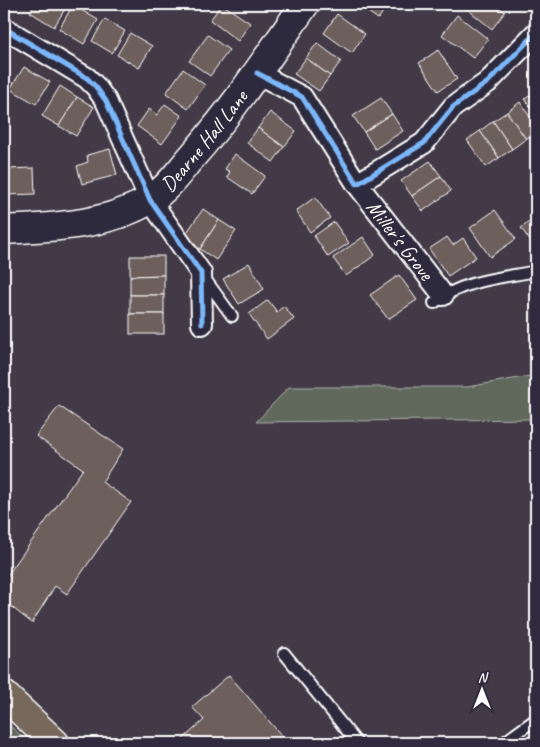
<svg xmlns="http://www.w3.org/2000/svg" width="540" height="747" viewBox="0 0 540 747" font-family="Caveat,sans-serif">
<style>
.green{fill:#61695c;stroke:#b0b4ae}
.building{fill:#6d5f5b;stroke:#fff}
.lines{fill:none;stroke-linecap:round;stroke-linejoin:round}
.service-casing{stroke:#fff;stroke-width:14}
.minor-casing{stroke:#fff;stroke-width:24}
.secondary-casing{stroke:#fff;stroke-width:31}
.trunk-casing{stroke:#fff;stroke-width:31}
.service{stroke:#2f2a3d;stroke-width:10}
.minor{stroke:#2f2a3d;stroke-width:20}
.secondary{stroke:#2f2a3d;stroke-width:28}
.trunk{stroke:#76695c;stroke-width:28}
.cycleway-casing{stroke:#2f2a3d;stroke-width:8}
.cycleway{stroke:#7ab7fb;stroke-width:5}
.labels{text-anchor:middle;stroke-width:4.5;stroke-linejoin:round;paint-order:stroke}
.street-label{font-size:21px;fill:#fff;stroke:#2f2a3d}
</style>
<rect width="100%" height="100%" fill="#423a46"/>
<filter id="ink" filterUnits="userSpaceOnUse"><feTurbulence type="fractalNoise" baseFrequency=".02" numOctaves="2"/><feDisplacementMap in="SourceGraphic" scale="10" xChannelSelector="R" yChannelSelector="G"/><feConvolveMatrix kernelMatrix="1 2 1 2 8 2 1 2 1" color-interpolation-filters="sRGB"/></filter>
<g filter="url(#ink)">
<g class="green">
<polygon points="536,375 536,419 256,422 289,387 467,387"/>
<polygon points="4,720 29,743 4,743"/>
</g>
<g class="building">
<polygon points="35,4 68,4 54,27 30,12"/>
<polygon points="222,4 250,23 238,41 210,20"/>
<polygon points="357,4 389,4 378,19"/>
<polygon points="461,4 495,4 505,12 492,29"/>
<polygon points="73,5 98,20 84,44 59,29"/>
<polygon points="337,14 365,34 352,53 324,33"/>
<polygon points="457,15 488,39 473,58 442,35"/>
<polygon points="105,19 125,31 112,53 92,41"/>
<polygon points="130,33 152,46 139,68 117,55"/>
<polygon points="208,35 229,50 210,76 189,61"/>
<polygon points="317,43 341,61 330,76 306,58"/>
<polygon points="438,50 457,79 438,91 419,63"/>
<polygon points="306,58 330,76 319,91 294,74"/>
<polygon points="24,67 50,82 36,104 10,89"/>
<polygon points="183,69 205,85 188,109 166,93"/>
<polygon points="60,86 77,97 59,126 42,116"/>
<polygon points="536,91 536,115 525,99"/>
<polygon points="77,97 94,107 76,136 59,126"/>
<polygon points="381,98 392,114 364,132 353,116"/>
<polygon points="520,102 536,126 536,132 526,139 507,112"/>
<polygon points="165,104 182,116 162,144 137,126 149,109 157,115"/>
<polygon points="270,112 296,131 284,147 258,128"/>
<polygon points="507,112 526,139 512,149 493,121"/>
<polygon points="392,114 403,131 375,149 364,132"/>
<polygon points="493,121 512,149 499,158 480,131"/>
<polygon points="258,128 284,147 273,162 247,143"/>
<polygon points="480,131 499,158 486,167 467,140"/>
<polygon points="110,149 117,175 82,184 77,166 88,162 87,155"/>
<polygon points="235,154 265,176 252,194 227,177 230,172 225,169"/>
<polygon points="430,161 441,176 412,196 401,181"/>
<polygon points="34,168 35,194 4,195 4,169"/>
<polygon points="441,176 451,191 423,211 412,196"/>
<polygon points="315,197 330,218 310,232 296,211"/>
<polygon points="203,209 219,220 200,249 183,238"/>
<polygon points="495,210 516,239 490,257 470,228"/>
<polygon points="536,217 536,249 521,228"/>
<polygon points="219,220 236,231 216,260 200,249"/>
<polygon points="334,222 349,243 328,257 314,236"/>
<polygon points="363,237 375,255 346,276 333,258"/>
<polygon points="447,237 453,245 463,238 476,257 448,276 429,249"/>
<polygon points="130,256 164,256 164,275 130,276"/>
<polygon points="249,263 264,289 239,304 223,279"/>
<polygon points="164,275 164,295 130,295 130,276"/>
<polygon points="399,275 417,300 388,319 370,295"/>
<rect x="130" y="295" width="34" height="19"/>
<polygon points="268,300 277,312 284,306 294,319 267,339 249,314"/>
<rect x="130" y="314" width="34" height="20"/>
<polygon points="59,406 123,449 102,482 131,502 67,594 55,586 32,623 4,601 4,580 83,469 36,436"/>
<polygon points="229,675 288,743 187,743 183,739 204,720 192,707"/>
</g>
<g class="lines">
<defs>
<g id="service">
<polyline points="203,276 232,316"/>
<path d="M434,303C462,280 502,278 536,271"/>
<polyline points="284,653 357,743"/>
<polyline points="503,743 536,719"/>
</g>
<g id="minor">
<polyline points="4,28 87,78 96,87 106,101 150,200 201,273 202,324"/>
<polyline points="257,73 302,97 357,184 424,143 453,107 488,82 536,33"/>
<polyline points="357,184 443,295"/>
</g>
<g id="secondary">
<path id="s1" d="M4,230C53,227 107,226 151,199C167,189 178,173 190,159C233,110 268,57 305,4"/>
</g>
<polyline id="trunk" points="4,695 55,743"/>
</defs>
<use href="#service" class="service-casing"/>
<use href="#minor" class="minor-casing"/>
<use href="#secondary" class="secondary-casing"/>
<use href="#trunk" class="trunk-casing"/>
<use href="#service" class="service"/>
<use href="#minor" class="minor"/>
<use href="#secondary" class="secondary"/>
<use href="#trunk" class="trunk"/>
<defs>
<g id="cycleway">
<polyline points="4,28 87,78 96,87 106,101 150,200 201,273 202,324"/>
<polyline points="257,73 302,97 357,184 424,143 453,107 488,82 536,33"/>
</g>
</defs>
<use href="#cycleway" class="cycleway-casing"/>
<use href="#cycleway" class="cycleway"/>
</g>
</g>
<g class="labels">
<g class="street-label">
<text dy="7" stroke="none"><textPath href="#s1" startOffset="231">Dearne Hall Lane</textPath></text>
<text transform="translate(400 240) rotate(52)" y="7">Miller's Grove</text>
</g>
</g>
<rect width="540" height="747" fill="none" stroke="#2f2a3d" stroke-width="20"/>
<rect x="10" y="10" width="520" height="727" fill="none" stroke="#fff" stroke-width="2" filter="url(#ink)"/>
<g transform="translate(482 690)" stroke="#2f2a3d" stroke-width="4" paint-order="stroke">
<path d="M0-4L9 19L0 12L-9 19Z" fill="#ffffff"/>
<text y="-8" font-size="14" font-weight="bold" text-anchor="middle" fill="#ffffff">N</text>
</g>
</svg>
